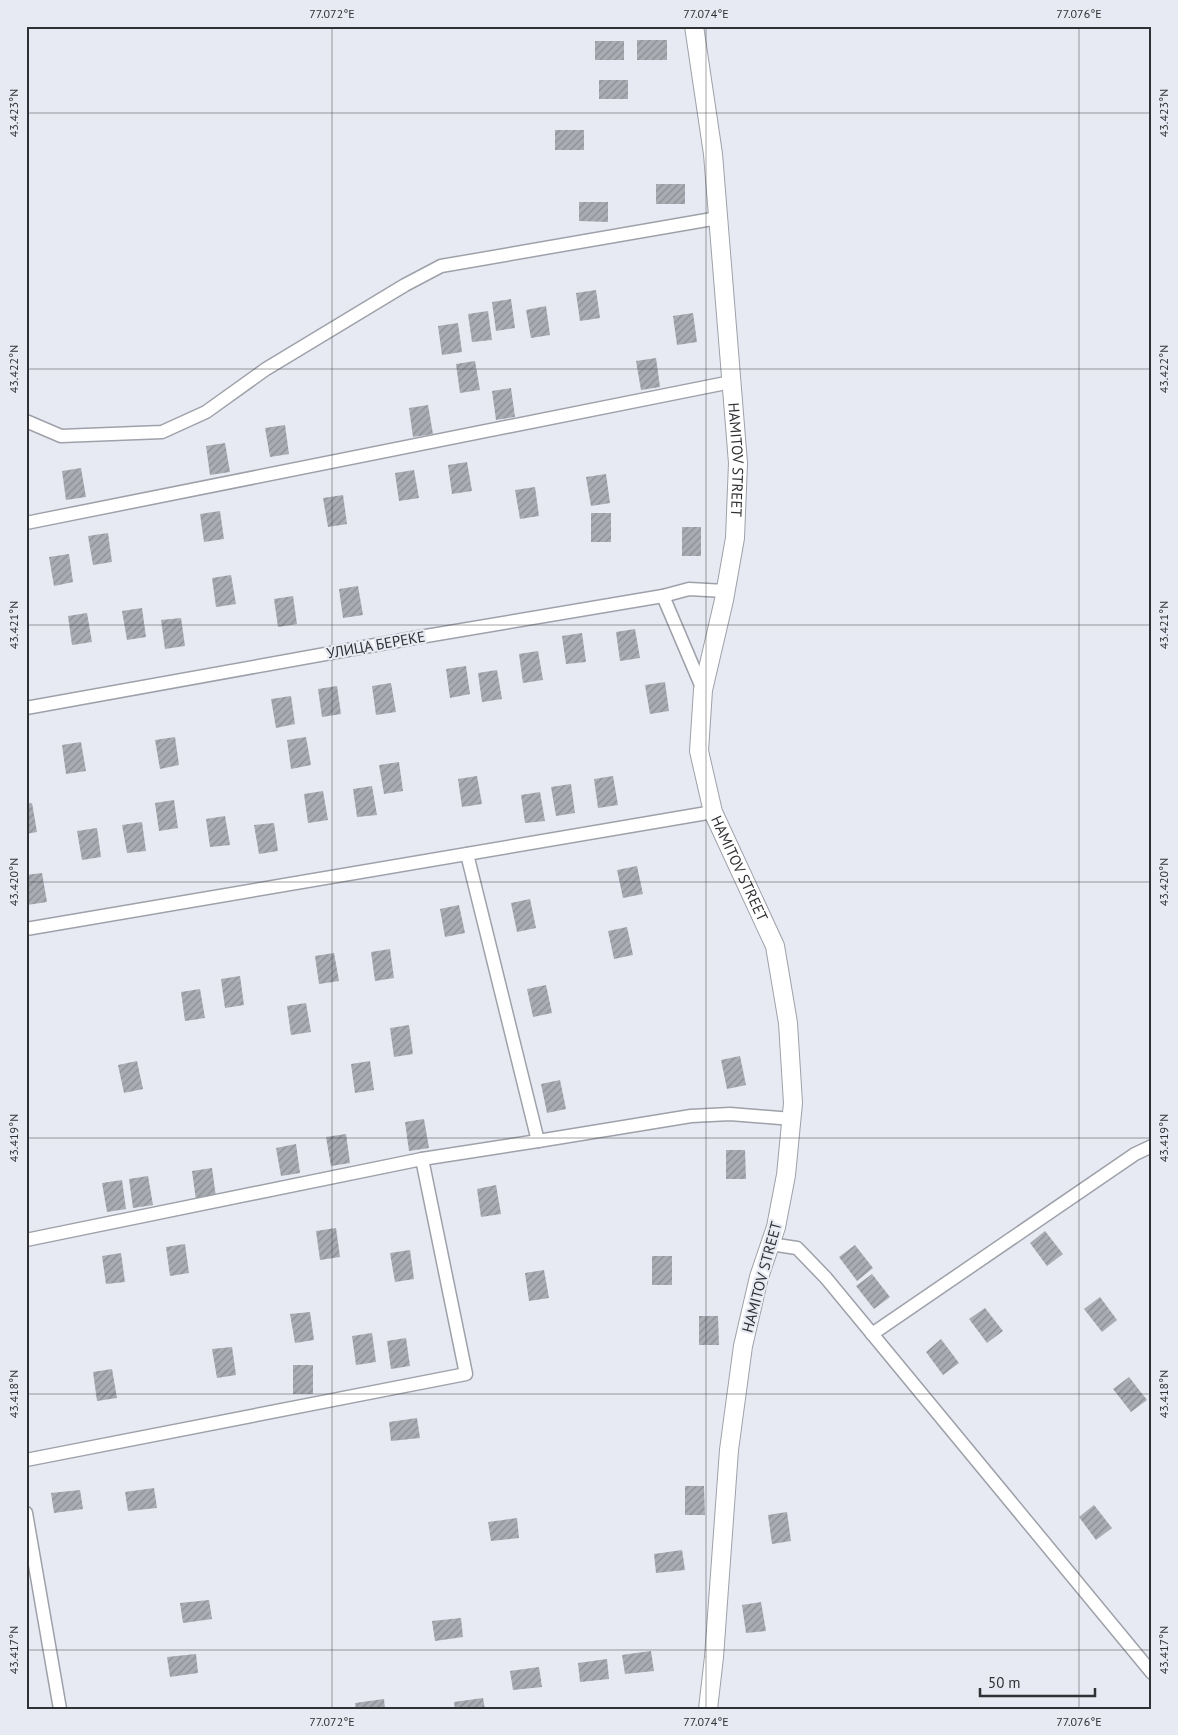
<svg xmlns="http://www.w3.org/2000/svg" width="1178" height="1735" viewBox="0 0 1178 1735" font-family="'PT Sans',sans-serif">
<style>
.building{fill:url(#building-hatch)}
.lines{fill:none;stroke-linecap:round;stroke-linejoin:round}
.street-casing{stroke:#9ea1a9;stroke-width:15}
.secondary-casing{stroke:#9ea1a9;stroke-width:20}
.street{stroke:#fff;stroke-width:12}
.secondary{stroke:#fff;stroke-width:18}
.ticks{fill:none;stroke:#303134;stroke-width:1;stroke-opacity:0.45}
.labels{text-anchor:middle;stroke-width:4.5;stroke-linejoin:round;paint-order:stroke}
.street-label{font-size:15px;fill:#303134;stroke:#e7eaf2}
.neatline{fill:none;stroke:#303134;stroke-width:2}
.ticks-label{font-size:12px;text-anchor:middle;fill:#303134}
</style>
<defs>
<pattern id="building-hatch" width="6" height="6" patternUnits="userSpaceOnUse" patternTransform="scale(1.25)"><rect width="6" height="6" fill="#a9acb3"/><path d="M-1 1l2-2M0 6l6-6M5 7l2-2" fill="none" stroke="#8a8d92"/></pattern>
</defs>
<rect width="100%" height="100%" fill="#e7eaf2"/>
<g class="building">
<rect x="637" y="40" width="30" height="20"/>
<rect x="595" y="41" width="29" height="19"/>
<rect x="599" y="80" width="29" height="19"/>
<rect x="555" y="130" width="29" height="20"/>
<rect x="656" y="184" width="29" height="20"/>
<polygon points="579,202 608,202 608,222 579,221"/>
<polygon points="596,290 600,318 580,321 576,293"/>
<polygon points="511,299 515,328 496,331 492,302"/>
<polygon points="546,306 550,335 531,338 526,310"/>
<polygon points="488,311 492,340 472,342 468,314"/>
<polygon points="693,313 697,342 677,345 673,316"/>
<polygon points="458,323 462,352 442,355 438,326"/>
<polygon points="656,358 660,387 641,390 636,361"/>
<polygon points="475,361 480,390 460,393 456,364"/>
<polygon points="511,388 515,417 496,420 492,391"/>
<polygon points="428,405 433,434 413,437 409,408"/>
<polygon points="285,425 289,454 270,457 265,428"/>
<polygon points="225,443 230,472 210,475 206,446"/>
<polygon points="467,462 472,491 452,494 448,465"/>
<polygon points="81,468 86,497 66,500 62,471"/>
<polygon points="414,470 419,498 399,501 395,473"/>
<polygon points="606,474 610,503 591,506 586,477"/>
<polygon points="535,487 539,516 520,519 515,490"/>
<polygon points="343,495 347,524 328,527 323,498"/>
<polygon points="220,511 224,539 204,542 200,514"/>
<rect x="591" y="513" width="20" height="29"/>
<rect x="682" y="527" width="19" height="29"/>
<polygon points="108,533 112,562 93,565 88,536"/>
<polygon points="69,554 73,582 54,586 49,557"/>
<polygon points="231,575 236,604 216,607 212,578"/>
<polygon points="358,586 363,615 343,618 339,589"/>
<polygon points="293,596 297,624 278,627 274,599"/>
<polygon points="142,608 146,637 127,640 122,611"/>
<polygon points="87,613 92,642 72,645 68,616"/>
<polygon points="181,618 185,646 165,649 161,620"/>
<polygon points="635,629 640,658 620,661 616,632"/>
<polygon points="582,633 586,662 566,664 562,636"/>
<polygon points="538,651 543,680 523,683 519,654"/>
<polygon points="466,666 470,694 450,698 446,669"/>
<polygon points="497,670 502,699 482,702 478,673"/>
<polygon points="665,682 669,711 650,714 645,685"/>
<polygon points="391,683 396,712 376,715 372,686"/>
<polygon points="337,686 341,714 322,717 318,689"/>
<polygon points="291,696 295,724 276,728 271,699"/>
<polygon points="175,737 179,765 160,769 155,740"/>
<polygon points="306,737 311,765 291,769 287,740"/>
<polygon points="81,742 86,771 66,774 62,745"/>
<polygon points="399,762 403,791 384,794 379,765"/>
<polygon points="477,776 482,804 462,807 458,779"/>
<polygon points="613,776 618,805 598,808 594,779"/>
<polygon points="571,784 575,813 556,816 551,787"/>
<polygon points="372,786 377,815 357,817 353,789"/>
<polygon points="323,791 328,820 308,823 304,794"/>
<polygon points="540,792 545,821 525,823 521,795"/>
<polygon points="174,800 178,828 159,831 155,803"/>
<polygon points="32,803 37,832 26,834 26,804"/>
<polygon points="225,816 230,845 210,847 206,819"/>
<polygon points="142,822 146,851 127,853 122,825"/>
<polygon points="274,823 278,851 259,854 254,825"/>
<polygon points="97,828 101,857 82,860 77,831"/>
<polygon points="637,866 643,894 623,898 617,870"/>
<polygon points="42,873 47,902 27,905 26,875"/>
<polygon points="530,899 536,928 517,932 511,903"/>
<polygon points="459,905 465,933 445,937 440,909"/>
<polygon points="627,927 633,955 614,959 608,931"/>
<polygon points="390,949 394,978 375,981 371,952"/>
<polygon points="334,953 339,981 319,984 315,956"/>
<polygon points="240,976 244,1005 225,1008 221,979"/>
<polygon points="546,985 552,1013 533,1017 527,989"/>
<polygon points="200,989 205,1018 185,1021 181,992"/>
<polygon points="306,1003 311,1032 291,1035 287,1006"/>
<polygon points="409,1025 413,1054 394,1057 390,1028"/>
<polygon points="740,1056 746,1085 727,1089 721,1060"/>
<polygon points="137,1061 143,1089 124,1093 118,1065"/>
<polygon points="370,1061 374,1090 355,1093 351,1064"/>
<polygon points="560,1080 566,1109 547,1113 541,1084"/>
<polygon points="424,1119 429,1148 409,1151 405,1122"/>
<polygon points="346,1134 350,1163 331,1166 326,1137"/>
<polygon points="296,1144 300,1173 281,1176 276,1148"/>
<polygon points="726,1150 745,1150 746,1179 726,1179"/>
<polygon points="212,1168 216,1197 196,1200 192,1171"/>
<polygon points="148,1176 153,1205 133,1208 129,1179"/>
<polygon points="122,1180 126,1209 107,1212 102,1183"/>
<polygon points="496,1185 501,1214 481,1217 477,1189"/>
<polygon points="336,1228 340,1257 320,1260 316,1231"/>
<polygon points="1045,1231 1063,1254 1047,1266 1030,1243"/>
<polygon points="185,1244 189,1273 170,1276 166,1247"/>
<polygon points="855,1245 873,1268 857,1281 839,1257"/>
<polygon points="410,1250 414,1279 395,1282 390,1253"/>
<polygon points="121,1253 125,1282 106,1284 102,1256"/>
<rect x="652" y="1256" width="20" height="29"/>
<polygon points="544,1270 549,1298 529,1301 525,1273"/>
<polygon points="872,1274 890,1297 874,1309 856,1286"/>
<polygon points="1100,1297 1117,1320 1102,1332 1084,1309"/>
<polygon points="985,1308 1003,1331 987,1343 969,1319"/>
<polygon points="310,1312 314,1340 295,1343 290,1314"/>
<polygon points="699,1316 718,1316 719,1345 699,1345"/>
<polygon points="372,1333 376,1362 356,1365 352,1336"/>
<polygon points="406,1338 410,1366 391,1369 387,1341"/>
<polygon points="941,1339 959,1363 943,1375 926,1352"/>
<polygon points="232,1347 236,1375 217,1378 212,1349"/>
<rect x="293" y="1365" width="20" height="29"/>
<polygon points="112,1369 117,1398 97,1401 93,1372"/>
<polygon points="1129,1377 1147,1400 1131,1412 1113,1389"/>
<polygon points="417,1418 420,1438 391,1441 389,1422"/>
<polygon points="685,1486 704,1486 705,1515 685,1515"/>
<polygon points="154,1488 157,1508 128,1511 125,1492"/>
<polygon points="80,1490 83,1509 54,1513 51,1493"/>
<polygon points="1094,1505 1112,1528 1096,1540 1079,1517"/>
<polygon points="787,1512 791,1541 772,1544 768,1515"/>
<polygon points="517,1518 519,1538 491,1541 488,1522"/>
<polygon points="682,1550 685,1570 656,1573 654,1554"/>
<polygon points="209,1600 212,1619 183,1623 180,1603"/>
<polygon points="761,1602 766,1631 746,1633 742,1605"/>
<polygon points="461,1618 463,1637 435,1641 432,1621"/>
<polygon points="651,1651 654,1671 625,1674 622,1655"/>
<polygon points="196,1654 198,1673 170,1677 167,1657"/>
<polygon points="607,1659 609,1679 580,1682 578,1663"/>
<polygon points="539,1667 542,1687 513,1690 510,1671"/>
<polygon points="483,1698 485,1709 455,1709 454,1702"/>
<polygon points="384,1699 385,1709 356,1709 355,1703"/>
</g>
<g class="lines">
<defs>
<g id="street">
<polyline points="26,421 61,436 162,432 206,412 266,369 405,285 441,266 718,218"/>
<polyline points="26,523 731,382"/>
<polyline points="663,596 703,690"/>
<polyline points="26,708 414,638 663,596 689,589 725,591"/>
<polyline points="467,854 538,1141 691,1116 730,1114 792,1119"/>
<polyline points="26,929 713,812"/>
<polyline points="422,1159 538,1141"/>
<polyline points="26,1240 422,1159 466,1374 26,1460"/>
<polyline points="770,1244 797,1248 826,1278 1152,1673"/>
<polyline points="872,1334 1135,1154 1152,1146"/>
<polyline points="26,1513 60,1709"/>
</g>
<g id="secondary">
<path id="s1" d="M694,26L713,154L738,463L735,538L724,600L703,690L699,751L713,812L775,946L788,1023L793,1103L786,1175L776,1227L759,1277L743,1346L729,1450L714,1657L708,1709"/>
</g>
</defs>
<use href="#street" class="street-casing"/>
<use href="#secondary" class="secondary-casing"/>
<use href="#street" class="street"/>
<use href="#secondary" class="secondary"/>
</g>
<path class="ticks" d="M332,26V1709M706,26V1709M1079,26V1709M26,113H1152M26,369H1152M26,625H1152M26,882H1152M26,1138H1152M26,1394H1152M26,1650H1152"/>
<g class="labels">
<g class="street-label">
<text dy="5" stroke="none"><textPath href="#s1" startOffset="436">HAMITOV STREET</textPath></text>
<text transform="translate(376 645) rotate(-10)" y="5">УЛИЦА БЕРЕКЕ</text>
<text dy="5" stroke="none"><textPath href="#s1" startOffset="856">HAMITOV STREET</textPath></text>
<text transform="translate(762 1277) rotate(-75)" y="5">HAMITOV STREET</text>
</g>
</g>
<rect width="1178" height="1735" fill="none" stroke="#e7eaf2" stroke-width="55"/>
<path d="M980 1688v8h115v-8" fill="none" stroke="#303134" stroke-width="2.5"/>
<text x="988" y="1688" font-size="15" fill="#303134" stroke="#e7eaf2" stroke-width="4" paint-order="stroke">50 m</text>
<rect x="28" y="28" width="1122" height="1680" class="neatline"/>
<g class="ticks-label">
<text x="332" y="18">77.072°E</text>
<text x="706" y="18">77.074°E</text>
<text x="1079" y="18">77.076°E</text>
<text transform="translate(14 113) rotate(-90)" y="4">43.423°N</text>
<text transform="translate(1164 113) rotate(-90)" y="4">43.423°N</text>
<text transform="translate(14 369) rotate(-90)" y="4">43.422°N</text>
<text transform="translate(1164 369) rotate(-90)" y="4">43.422°N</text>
<text transform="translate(14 625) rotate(-90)" y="4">43.421°N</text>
<text transform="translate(1164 625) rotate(-90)" y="4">43.421°N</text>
<text transform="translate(14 882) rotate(-90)" y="4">43.420°N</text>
<text transform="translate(1164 882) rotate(-90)" y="4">43.420°N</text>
<text transform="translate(14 1138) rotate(-90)" y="4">43.419°N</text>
<text transform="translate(1164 1138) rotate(-90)" y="4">43.419°N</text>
<text transform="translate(14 1394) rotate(-90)" y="4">43.418°N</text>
<text transform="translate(1164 1394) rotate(-90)" y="4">43.418°N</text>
<text transform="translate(14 1650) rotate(-90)" y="4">43.417°N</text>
<text transform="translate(1164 1650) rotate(-90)" y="4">43.417°N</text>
<text x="332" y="1726">77.072°E</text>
<text x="706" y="1726">77.074°E</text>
<text x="1079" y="1726">77.076°E</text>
</g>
</svg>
